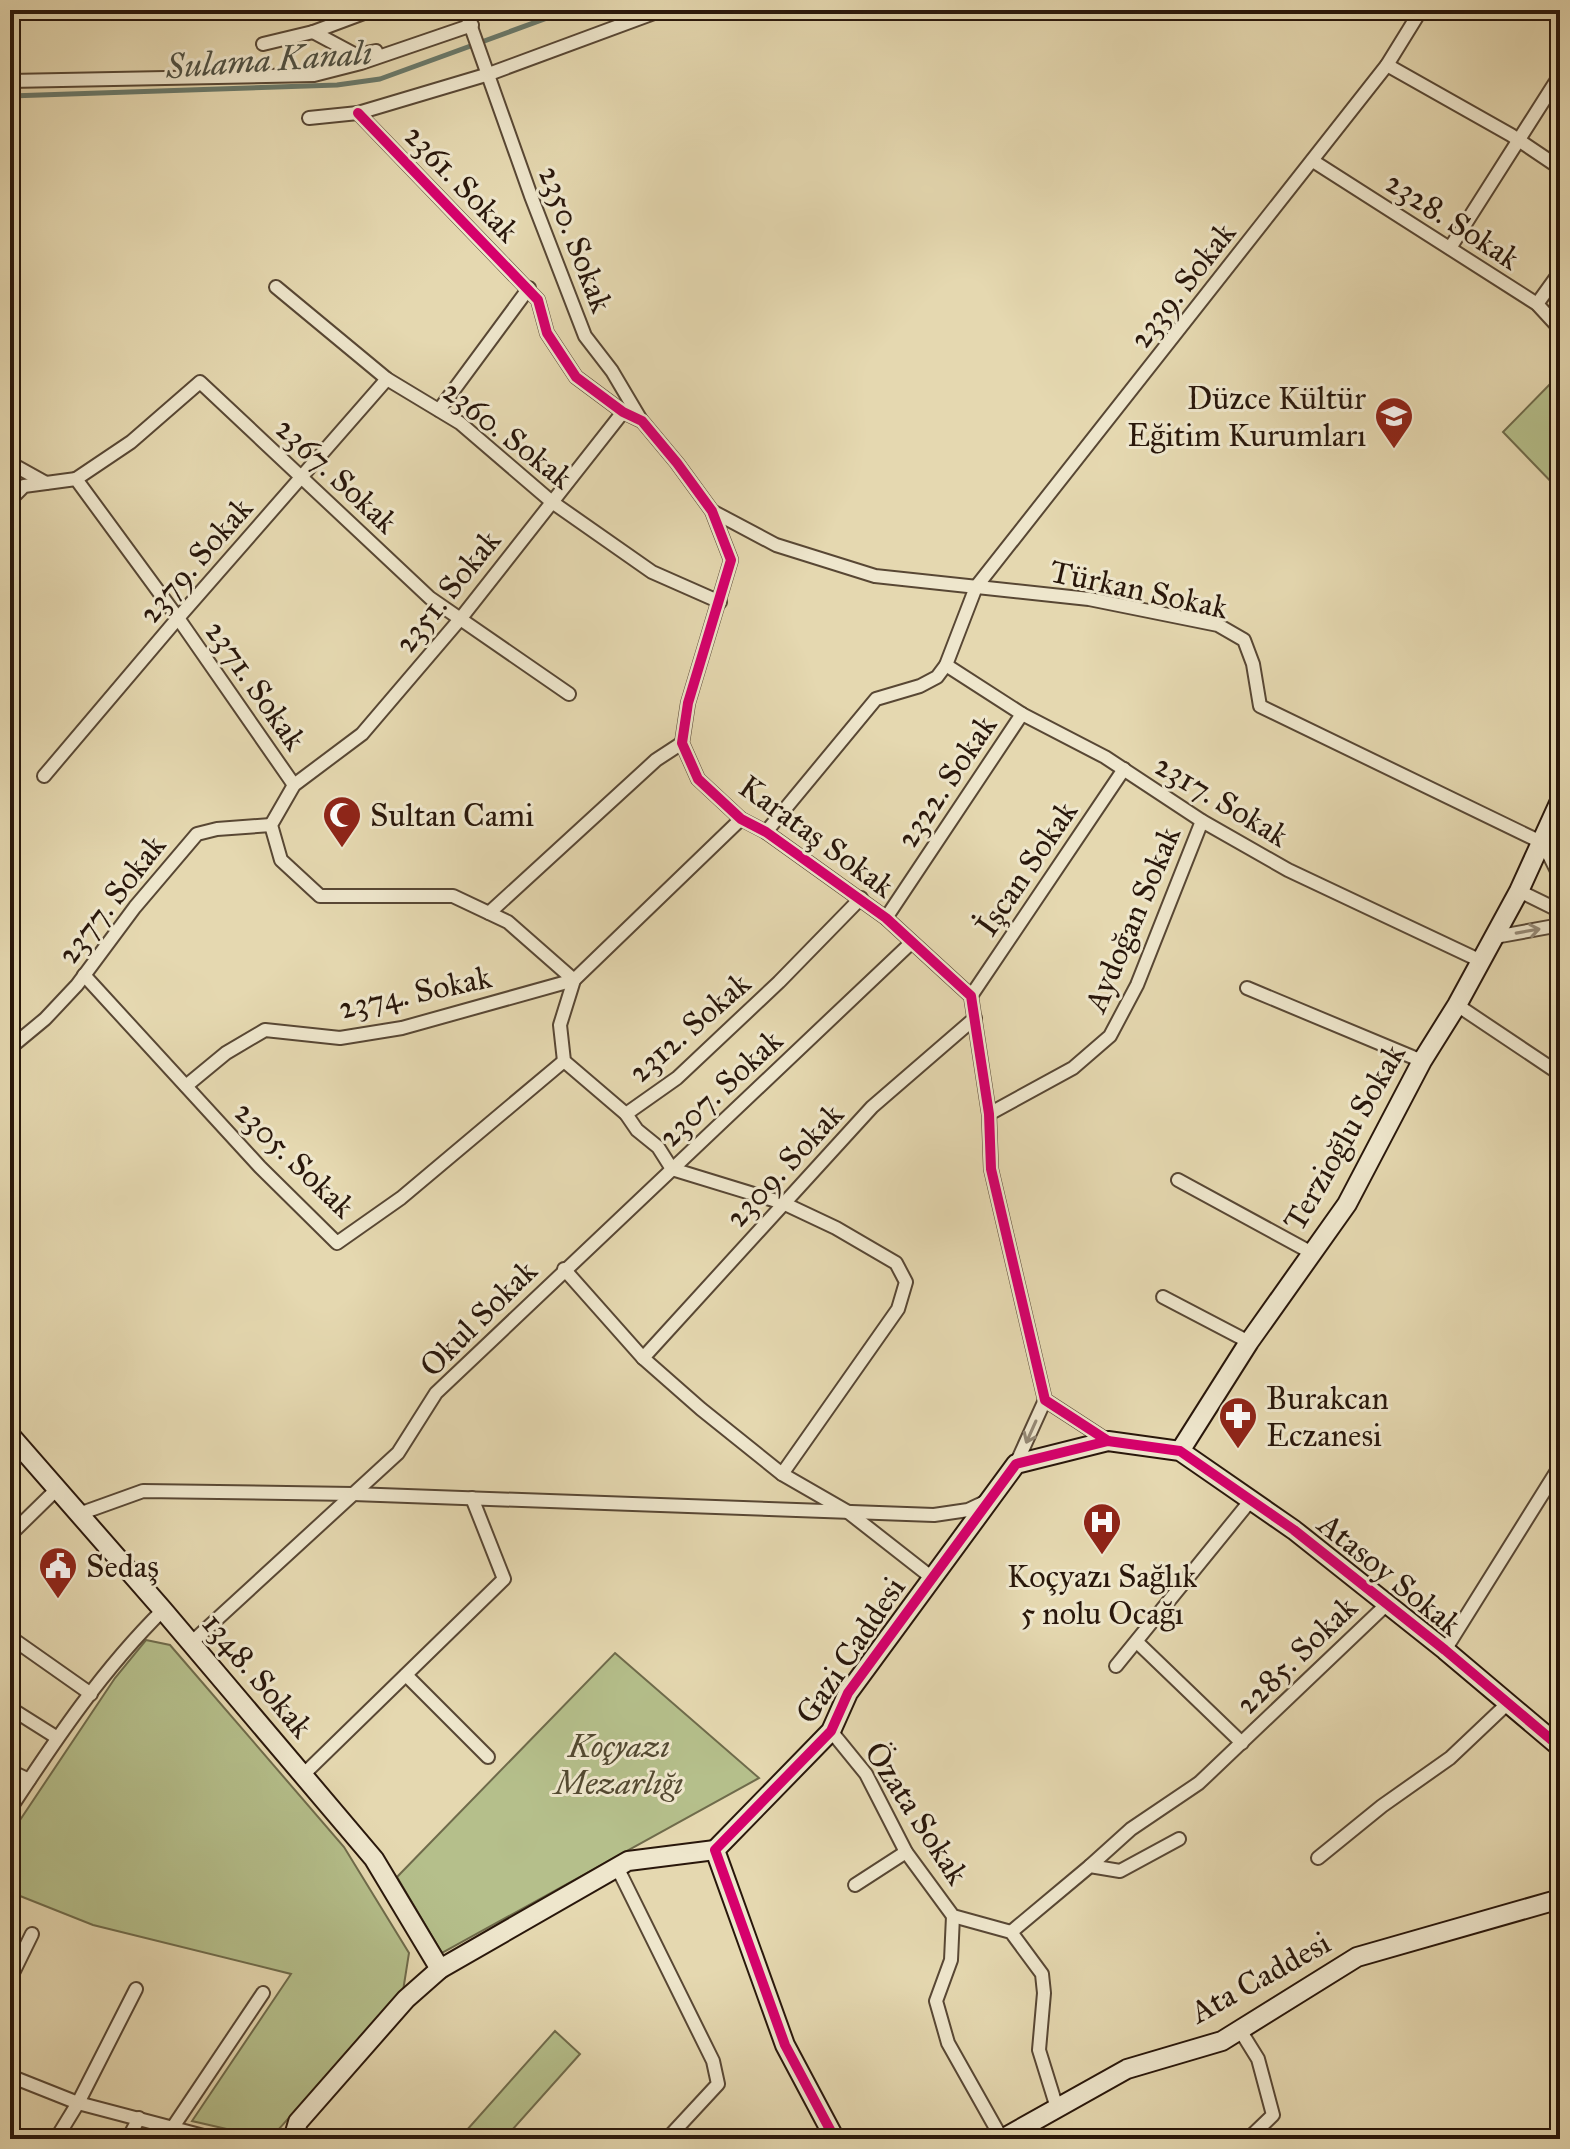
<svg xmlns="http://www.w3.org/2000/svg" width="1570" height="2149" viewBox="0 0 1570 2149" font-family="'IM FELL Great Primer',serif">
<style>
.green{fill:#b5bf8b;stroke:#6f6b4b;stroke-width:2}
.lines{fill:none;stroke-linecap:round;stroke-linejoin:round}
.stream{stroke:#6a796a;stroke-width:5}
.street-casing{stroke:#584734;stroke-width:16}
.secondary-casing{stroke:#29170b;stroke-width:22}
.street{stroke:#eee6cc;stroke-width:12}
.secondary{stroke:#eee6cc;stroke-width:18}
.cycleway-casing{stroke:#eee6cc;stroke-width:15}
.cycleway{stroke:#d6006c;stroke-width:10}
.oneway{stroke:#958975}
.labels{text-anchor:middle;stroke-width:6;stroke-linejoin:round;paint-order:stroke}
.street-label{font-size:32px;fill:#29170b;stroke:#eee6cc}
.poi-label{font-size:32px;fill:#29170b;stroke:#eee6cc;text-anchor:start}
.park-label{font-size:32px;font-style:italic;fill:#534931;stroke:#eee6cc}
.water-label{font-size:34px;font-style:italic;fill:#4f5042;stroke:#eee6cc}
</style>
<rect width="100%" height="100%" fill="#e5d8b0"/>
<filter id="stains"><feTurbulence type="fractalNoise" baseFrequency=".0025" numOctaves="4"/><feColorMatrix values="0 0 0 0 .2 0 0 0 0 .09 0 0 0 0 .02 0 0 0 .5 -.17"/></filter>
<radialGradient id="worn" r=".72"><stop offset=".6" stop-color="#630" stop-opacity="0"/><stop offset="1" stop-color="#630" stop-opacity=".3"/></radialGradient>
<g class="green">
<polygon points="1557,377 1560,380 1560,491 1503,432"/>
<polygon points="146,1640 170,1645 344,1847 409,1953 403,1991 270,2139 192,2121 291,1974 93,1925 10,1892 10,1835 115,1678"/>
<polygon points="615,1653 759,1778 442,1953 397,1877"/>
<polygon points="555,2031 580,2054 504,2139 474,2139 466,2131"/>
</g>
<g class="lines">
<polyline class="stream" points="10,96 337,85 380,79 569,10"/>
<defs>
<g id="street">
<polyline points="465,10 531,196 585,336 612,371 641,420"/>
<polyline points="1555,10 1560,13"/>
<polyline points="313,32 356,55 376,51"/>
<polyline points="263,44 313,32 372,10"/>
<polyline points="1387,65 1511,135 1560,168"/>
<polyline points="10,81 314,75 361,63 472,25"/>
<polyline points="358,113 538,300 547,333 576,377 623,412 642,421 677,463 712,511 731,560 688,703 682,743 698,779 741,819 766,832 886,918 971,996 989,1114 991,1169 1045,1400 1108,1441"/>
<polyline points="309,118 358,113 489,74 662,10"/>
<polyline points="1313,161 1537,304 1560,329"/>
<polyline points="1450,248 1560,75"/>
<polyline points="276,287 387,379 460,423 552,502 652,572 720,602"/>
<polyline points="1537,304 1560,272"/>
<polyline points="439,410 529,288"/>
<polyline points="10,463 46,483"/>
<polyline points="76,479 131,442 200,382 430,598 569,694"/>
<polyline points="10,500 24,486 76,479 178,618 294,785"/>
<polyline points="712,511 776,545 875,576 1089,599 1218,625 1244,640 1253,664 1260,706 1543,843 1560,877"/>
<polyline points="946,665 1022,714 1105,757 1202,821 1288,870 1481,961"/>
<polyline points="44,776 178,618 387,379"/>
<polyline points="741,819 574,980 560,1025 564,1061 626,1114 677,1078 779,982 861,898"/>
<polyline points="766,832 876,699 920,686 937,677 946,665 976,587 1387,65 1421,10"/>
<polyline points="1519,891 1560,911"/>
<polyline points="489,913 656,760 682,743"/>
<polyline points="886,918 1022,714"/>
<polyline points="1495,937 1560,925"/>
<polyline points="84,975 260,1167 337,1243 401,1198 564,1061"/>
<polyline points="574,980 508,922 453,896 320,896 281,860 271,825 294,785 362,734 461,618 623,412"/>
<polyline points="1247,988 1422,1061"/>
<polyline points="971,996 1124,769"/>
<polyline points="1457,1005 1560,1074"/>
<polyline points="10,1048 45,1019 77,985 135,907 197,834 217,829 271,825"/>
<polyline points="186,1086 226,1053 265,1030 340,1038 402,1028 574,980"/>
<polyline points="626,1114 637,1130 658,1147 672,1169 783,1203 836,1228 896,1263 906,1282 898,1309 782,1474"/>
<polyline points="989,1114 1073,1068 1110,1036 1137,985 1202,821"/>
<polyline points="1178,1180 1312,1253"/>
<polyline points="564,1269 643,1358 701,1409 782,1474 848,1512 931,1577"/>
<polyline points="1163,1297 1249,1342"/>
<polyline points="643,1358 872,1107 975,1018"/>
<polyline points="1016,1464 1045,1400"/>
<polyline points="79,1514 143,1491 353,1494 934,1515 968,1510 985,1502"/>
<polyline points="10,1535 57,1489"/>
<polyline points="10,1637 91,1694"/>
<polyline points="1137,1642 1242,1743"/>
<polyline points="191,1643 398,1453 436,1393 911,943"/>
<polyline points="1445,1650 1560,1466"/>
<polyline points="1116,1666 1251,1500"/>
<polyline points="406,1675 488,1757"/>
<polyline points="10,1708 56,1737"/>
<polyline points="831,1731 866,1774 906,1852 953,1916 1011,1932 1042,1974 1044,1993 1039,2050 1057,2108"/>
<polyline points="10,1771 29,1780"/>
<polyline points="303,1775 504,1579 472,1498"/>
<path d="M10,1809C56,1739 103,1669 163,1610"/>
<polyline points="1318,1858 1382,1806 1450,1758 1507,1704"/>
<polyline points="1090,1866 1131,1829 1199,1783 1386,1605"/>
<polyline points="617,1867 713,2061 718,2084 667,2139"/>
<polyline points="855,1885 906,1852"/>
<polyline points="953,1916 951,1960 936,2001 948,2043 1002,2139"/>
<polyline points="1011,1932 1090,1866 1120,1871 1179,1839"/>
<polyline points="10,1979 32,1934"/>
<polyline points="1240,2030 1258,2059 1273,2115 1248,2139"/>
<polyline points="10,2076 78,2103 215,2139"/>
<polyline points="173,2127 263,1993"/>
<polyline points="56,2139 78,2103 136,1989"/>
<polyline points="128,2139 139,2118"/>
</g>
<g id="secondary">
<polyline points="10,1435 163,1610 374,1859 440,1969"/>
<polyline points="1180,1451 1249,1342 1347,1204 1422,1061 1457,1005 1519,891 1560,801"/>
<polyline points="293,2139 298,2122 406,1999 440,1969 628,1861 715,1850"/>
<polyline points="835,2139 785,2045 715,1850 831,1731 848,1693 1016,1464 1108,1441 1180,1451 1294,1530 1445,1650 1560,1747"/>
<polyline points="1002,2139 1127,2069 1222,2041 1357,1957 1560,1899"/>
</g>
</defs>
<use href="#street" class="street-casing"/>
<use href="#secondary" class="secondary-casing"/>
<use href="#street" class="street"/>
<use href="#secondary" class="secondary"/>
<defs>
<g id="cycleway">
<polyline points="358,113 538,300 547,333 576,377 623,412 642,421 677,463 712,511 731,560 688,703 682,743 698,779 741,819 766,832 886,918 971,996 989,1114 991,1169 1045,1400 1108,1441"/>
<polyline points="835,2139 785,2045 715,1850 831,1731 848,1693 1016,1464 1108,1441 1180,1451 1294,1530 1445,1650 1560,1747"/>
</g>
</defs>
<use href="#cycleway" class="cycleway-casing"/>
<use href="#cycleway" class="cycleway"/>
</g>
<defs><path id="oneway-shaft" d="M-6 0H5M1.5-3L5.5 0L1.5 3" fill="none" stroke-width="1.6" stroke-linecap="round" stroke-linejoin="round" transform="scale(2)"/></defs>
<g class="oneway">
<use href="#oneway-shaft" transform="translate(1528 931) rotate(-10)"/>
<use href="#oneway-shaft" transform="translate(1031 1432) rotate(114)"/>
</g>
<defs>
<symbol id="school-pin" viewBox="-11 -11 22 30"><path d="M0 17L-7.5 6A9.5 9.5 0 1 1 7.5 6Z" fill="#8f2418" stroke="#eee6cc"/><path d="M0-5L7-2L0 1L-7-2ZM-4 1L0 2.5L4 1V4Q0 6-4 4Z" fill="#fff"/></symbol>
<symbol id="mosque-pin" viewBox="-11 -11 22 30"><path d="M0 17L-7.5 6A9.5 9.5 0 1 1 7.5 6Z" fill="#8f2418" stroke="#eee6cc"/><path d="M3.5-4.9A6 6 0 1 0 3.5 4.9A5 5 0 1 1 3.5-4.9Z" fill="#fff"/></symbol>
<symbol id="pharmacy-pin" viewBox="-11 -11 22 30"><path d="M0 17L-7.5 6A9.5 9.5 0 1 1 7.5 6Z" fill="#8f2418" stroke="#eee6cc"/><path d="M-2-6h4v4h4v4h-4v4h-4v-4h-4v-4h4Z" fill="#fff"/></symbol>
<symbol id="hospital-pin" viewBox="-11 -11 22 30"><path d="M0 17L-7.5 6A9.5 9.5 0 1 1 7.5 6Z" fill="#8f2418" stroke="#eee6cc"/><path d="M-5-5h3v3.5h4V-5h3V5h-3V1.5h-4V5h-3Z" fill="#fff"/></symbol>
<symbol id="civic-pin" viewBox="-11 -11 22 30"><path d="M0 17L-7.5 6A9.5 9.5 0 1 1 7.5 6Z" fill="#8f2418" stroke="#eee6cc"/><path d="M-.6-6.5H3V-4.5H.6V-3L4-1V1h2V6H-6V1h2V-1L-.6-3ZM-1.2 2.5V6h2.4V2.5Z" fill="#fff"/></symbol>
</defs>
<g fill-rule="evenodd">
<use href="#school-pin" x="1372" y="394" width="44" height="60"/>
<use href="#mosque-pin" x="320" y="793" width="44" height="60"/>
<use href="#pharmacy-pin" x="1216" y="1394" width="44" height="60"/>
<use href="#hospital-pin" x="1080" y="1500" width="44" height="60"/>
<use href="#civic-pin" x="36" y="1544" width="44" height="60"/>
</g>
<g class="labels">
<g class="street-label">
<text transform="translate(462 183) rotate(46)" y="11">2361. Sokak</text>
<text transform="translate(1453 220) rotate(33)" y="11">2328. Sokak</text>
<text transform="translate(576 239) rotate(69)" y="11">2350. Sokak</text>
<text transform="translate(1182 285) rotate(-52)" y="11">2339. Sokak</text>
<text transform="translate(508 434) rotate(38)" y="11">2360. Sokak</text>
<text transform="translate(337 475) rotate(43)" y="11">2367. Sokak</text>
<text transform="translate(195 560) rotate(-49)" y="11">2379. Sokak</text>
<text transform="translate(1139 589) rotate(12)" y="11">Türkan Sokak</text>
<text transform="translate(447 591) rotate(-51)" y="11">2351. Sokak</text>
<text transform="translate(256 685) rotate(55)" y="11">2371. Sokak</text>
<text transform="translate(946 781) rotate(-56)" y="11">2322. Sokak</text>
<text transform="translate(1222 800) rotate(31)" y="11">2317. Sokak</text>
<text transform="translate(817 836) rotate(36)" y="11">Karataş Sokak</text>
<text transform="translate(1026 868) rotate(-56)" y="11">İşcan Sokak</text>
<text transform="translate(111 899) rotate(-52)" y="11">2377. Sokak</text>
<text transform="translate(1132 919) rotate(-67)" y="11">Aydoğan Sokak</text>
<text transform="translate(415 992) rotate(-12)" y="11">2374. Sokak</text>
<text transform="translate(689 1027) rotate(-41)" y="11">2312. Sokak</text>
<text transform="translate(720 1088) rotate(-43)" y="11">2307. Sokak</text>
<text transform="translate(1344 1137) rotate(-60)" y="11">Terzioğlu Sokak</text>
<text transform="translate(295 1159) rotate(44)" y="11">2305. Sokak</text>
<text transform="translate(784 1165) rotate(-47)" y="11">2309. Sokak</text>
<text transform="translate(478 1318) rotate(-45)" y="11">Okul Sokak</text>
<text transform="translate(1390 1574) rotate(39)" y="11">Atasoy Sokak</text>
<text transform="translate(850 1650) rotate(-56)" y="11">Gazi Caddesi</text>
<text transform="translate(1296 1655) rotate(-44)" y="11">2285. Sokak</text>
<text transform="translate(258 1675) rotate(50)" y="11">1348. Sokak</text>
<text transform="translate(917 1813) rotate(57)" y="11">Özata Sokak</text>
<text transform="translate(1260 1977) rotate(-29)" y="11">Ata Caddesi</text>
</g>
<g class="poi-label">
<text x="1366" y="409" text-anchor="end">Düzce Kültür<tspan x="1366" dy="37">Eğitim Kurumları</tspan></text>
<text x="370" y="826">Sultan Cami</text>
<text x="1266" y="1409">Burakcan<tspan x="1266" dy="37">Eczanesi</tspan></text>
<text x="86" y="1577">Sedaş</text>
<text x="1102" y="1587" text-anchor="middle">Koçyazı Sağlık<tspan x="1102" dy="37">5 nolu Ocağı</tspan></text>
</g>
<g class="park-label">
<text x="619" y="1757">Koçyazı<tspan x="619" dy="37">Mezarlığı</tspan></text>
</g>
<g class="water-label">
<text transform="translate(269 59) rotate(-4)" y="12">Sulama Kanalı</text>
</g>
</g>
<rect width="1570" height="2149" fill="none" stroke="#e5d8b0" stroke-width="40"/>
<rect x="12" y="12" width="1546" height="2125" fill="none" stroke="#29170b" stroke-width="4"/>
<rect x="20" y="20" width="1530" height="2109" fill="none" stroke="#29170b" stroke-width="2"/>
<rect width="100%" height="100%" filter="url(#stains)"/>
<rect width="100%" height="100%" fill="url(#worn)"/>
</svg>
